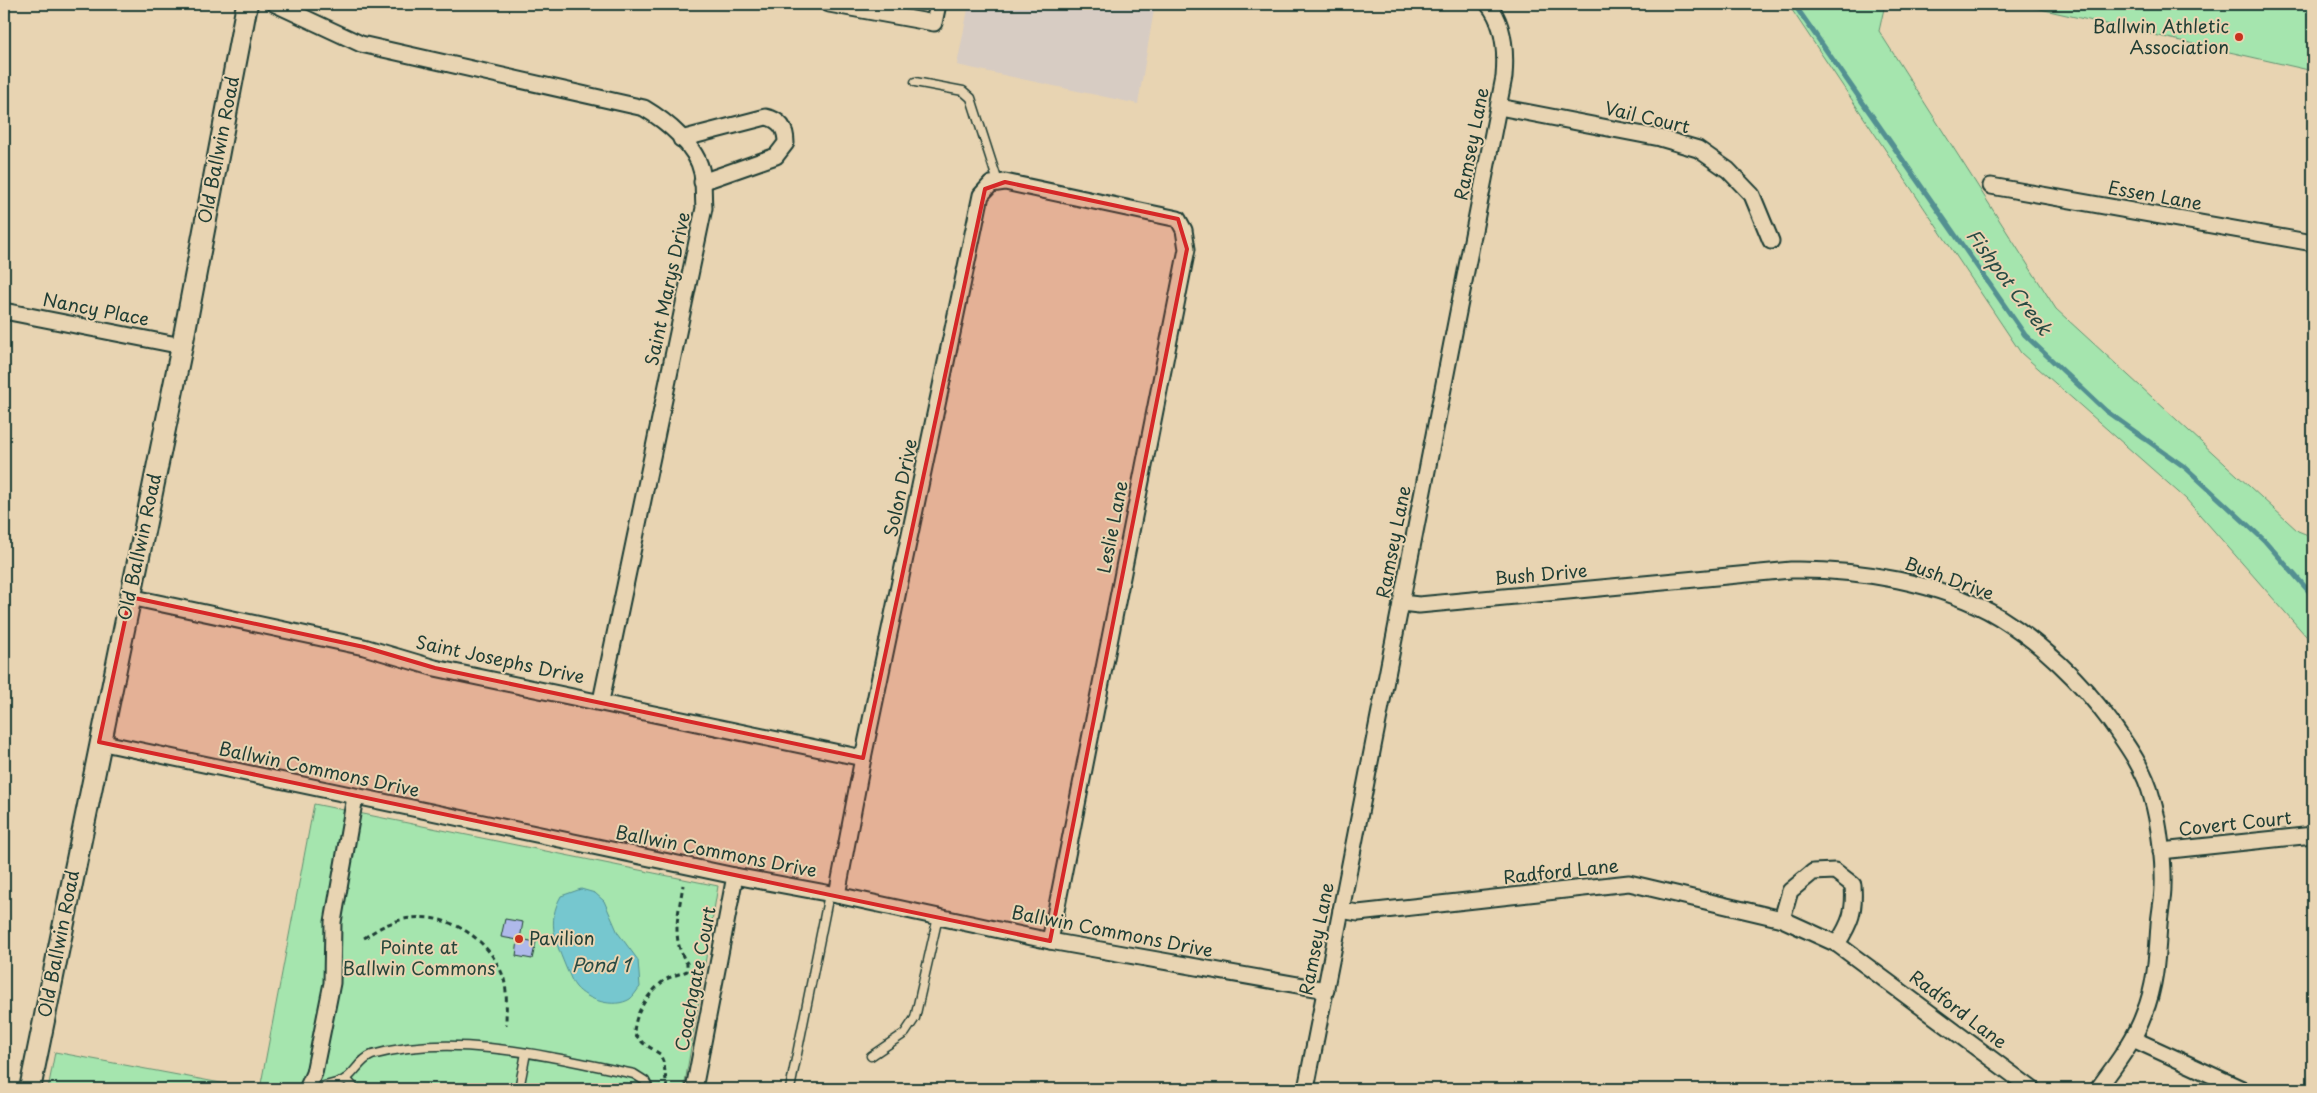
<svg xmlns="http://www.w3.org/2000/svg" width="2317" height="1093" viewBox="0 0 2317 1093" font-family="'Playpen Sans',sans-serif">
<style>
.built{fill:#d7ccc3}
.green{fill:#a5e5ae;stroke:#629171}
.water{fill:#76c7cf;stroke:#539091}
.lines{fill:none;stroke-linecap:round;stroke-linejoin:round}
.stream{stroke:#539091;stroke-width:5}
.building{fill:#afb9ea;stroke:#1f3d34}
.lane-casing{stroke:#1f3d34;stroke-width:11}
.street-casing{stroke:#1f3d34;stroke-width:19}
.secondary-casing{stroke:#1f3d34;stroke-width:24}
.path{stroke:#1f3d34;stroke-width:3;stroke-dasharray:5 4;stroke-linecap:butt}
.lane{stroke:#e8d4b2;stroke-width:8}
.street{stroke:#e8d4b2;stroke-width:15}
.secondary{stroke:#e8d4b2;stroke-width:20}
.marked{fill:#d62828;fill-opacity:0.2;stroke:#d62828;stroke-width:4;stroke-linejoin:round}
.poi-dot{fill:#c8321e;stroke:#e8d4b2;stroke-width:2}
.labels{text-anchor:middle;stroke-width:4;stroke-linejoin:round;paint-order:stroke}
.poi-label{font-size:18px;fill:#1f3d34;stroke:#e8d4b2;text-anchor:end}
.street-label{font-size:18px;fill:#1f3d34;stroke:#e8d4b2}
.park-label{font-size:18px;fill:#26453a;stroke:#e8d4b2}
.water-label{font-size:19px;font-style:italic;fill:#284b44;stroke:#e8d4b2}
</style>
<rect width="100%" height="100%" fill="#e8d4b2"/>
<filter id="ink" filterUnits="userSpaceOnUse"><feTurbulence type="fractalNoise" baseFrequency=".02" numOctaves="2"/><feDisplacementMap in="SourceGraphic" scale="10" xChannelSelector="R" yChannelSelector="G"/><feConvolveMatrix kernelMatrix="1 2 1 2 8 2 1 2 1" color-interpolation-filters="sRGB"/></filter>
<g filter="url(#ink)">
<polygon class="built" points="969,4 1155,4 1138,104 957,65"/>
<g class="green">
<polygon points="1788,4 1885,4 1879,31 2056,309 2298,531 2313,537 2313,644 2186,499 2021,353"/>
<polygon points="2018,4 2313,4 2313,71"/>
<polygon points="314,804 718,886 684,1089 260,1089"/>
<polygon points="55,1052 253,1089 48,1089"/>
</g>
<path class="water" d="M581,889L595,893L604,901L618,933L638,960L640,987C637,990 634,996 630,999C614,1009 587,1000 576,987C572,983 570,975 567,970C556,943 546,923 561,896Z"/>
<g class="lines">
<polyline class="stream" points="1794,4 2025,335 2106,411 2186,468 2265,541 2313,596"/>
</g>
<polygon class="building" points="505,919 523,922 520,939 536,942 532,959 516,956 518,940 501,937"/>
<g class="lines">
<defs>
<g id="lane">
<polyline points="915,82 963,91 971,98 998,182"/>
<polyline points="871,1056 905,1033 915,1018 938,917"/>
<polyline points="346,1079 355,1089"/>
<path d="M311,1089C321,1086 339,1085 347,1078C356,1071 361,1059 372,1055C456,1032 551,1057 634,1074L645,1081L649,1089"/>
<polyline points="519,1089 526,1053"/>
<polyline points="790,1089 829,894"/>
</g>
<g id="street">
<path d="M275,4L361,44L644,108C666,121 697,146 702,173C704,184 703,196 704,208L601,701"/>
<polyline points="829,4 934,23 938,4"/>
<polyline points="1499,107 1660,138 1698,149 1728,170 1752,195 1771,241"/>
<path d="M681,139L766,117C780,120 786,129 786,143L776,156L702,182"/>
<polyline points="1991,186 2313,243"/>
<polyline points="4,311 182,346"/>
<polyline points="130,597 364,647 435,668 863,758"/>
<path d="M1401,603L1419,605L1791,570C1858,569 1940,582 1999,617C2041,643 2081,681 2110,721C2127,745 2145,770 2152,798C2159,821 2164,863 2163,886C2163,899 2160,911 2159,924C2157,955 2156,985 2144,1014C2134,1042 2115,1065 2098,1089"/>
<polyline points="99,742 735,876 837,895 1050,941 1326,990"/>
<polyline points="2161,851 2313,835"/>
<polyline points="837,895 863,758 981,195 991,184 1005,182 1178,219 1184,230 1187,249 1050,941"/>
<polyline points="1341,910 1358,913 1629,883 1782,919 1837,944 2032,1089"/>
<path d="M1782,919L1790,891L1813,872L1835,871L1853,885C1855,911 1851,922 1837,944"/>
<polyline points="2133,1039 2242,1089"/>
<polyline points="307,1089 314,1073 332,983 333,922 355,797"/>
<polyline points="694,1089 735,876"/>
<path d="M1306,1089L1504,77C1506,53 1504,23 1488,4"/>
</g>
<polyline id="secondary" points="30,1089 182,346 247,4"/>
</defs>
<use href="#lane" class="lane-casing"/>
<use href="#street" class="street-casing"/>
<use href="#secondary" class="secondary-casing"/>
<g class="path">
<path d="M364,938C371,934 377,929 384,926C430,903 485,929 503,976C508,991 506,1010 506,1025"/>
<path d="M667,1089L664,1064L660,1054L643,1043L634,1033C635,1012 648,993 665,980C671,976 680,974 687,971V963C670,939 679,912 683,885"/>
</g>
<use href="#lane" class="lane"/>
<use href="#street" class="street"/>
<use href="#secondary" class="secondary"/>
</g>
</g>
<path class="marked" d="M1005,182L1178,219L1187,249L1050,941L99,742L130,597L364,647L435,668L863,758L985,189Z"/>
<g class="poi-dot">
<circle cx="2239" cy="37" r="5"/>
<circle cx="519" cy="939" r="5"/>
</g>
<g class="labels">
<g class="poi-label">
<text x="2229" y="33">Ballwin Athletic<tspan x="2229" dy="21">Association</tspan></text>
<text x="529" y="945" text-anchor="start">Pavilion</text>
</g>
<g class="street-label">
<text transform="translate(1647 118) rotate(13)" y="6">Vail Court</text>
<text transform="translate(1472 144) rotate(-79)" y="6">Ramsey Lane</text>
<text transform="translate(219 150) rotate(-79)" y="6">Old Ballwin Road</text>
<text transform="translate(2155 196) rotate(10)" y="6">Essen Lane</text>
<text transform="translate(668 289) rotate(-78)" y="6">Saint Marys Drive</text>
<text transform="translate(96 310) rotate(11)" y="6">Nancy Place</text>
<text transform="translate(901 488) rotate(-78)" y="6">Solon Drive</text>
<text transform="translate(1113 527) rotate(-79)" y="6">Leslie Lane</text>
<text transform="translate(1394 542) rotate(-79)" y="6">Ramsey Lane</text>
<text transform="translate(140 547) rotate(-78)" y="6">Old Ballwin Road</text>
<text transform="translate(1541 575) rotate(-5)" y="6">Bush Drive</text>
<text transform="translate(1949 579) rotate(20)" y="6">Bush Drive</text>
<text transform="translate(500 660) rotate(12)" y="6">Saint Josephs Drive</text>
<text transform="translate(319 770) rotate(12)" y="6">Ballwin Commons Drive</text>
<text transform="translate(2235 824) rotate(-6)" y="6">Covert Court</text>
<text transform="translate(716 852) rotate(11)" y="6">Ballwin Commons Drive</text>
<text transform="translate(1561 872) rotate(-6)" y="6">Radford Lane</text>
<text transform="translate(1112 932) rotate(11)" y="6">Ballwin Commons Drive</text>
<text transform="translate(1317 939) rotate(-79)" y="6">Ramsey Lane</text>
<text transform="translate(59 944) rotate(-79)" y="6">Old Ballwin Road</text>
<text transform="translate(696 979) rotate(-79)" y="6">Coachgate Court</text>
<text transform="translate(1958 1010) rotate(37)" y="6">Radford Lane</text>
</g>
<g class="park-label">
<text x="419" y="954">Pointe at<tspan x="419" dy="21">Ballwin Commons</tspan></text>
</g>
<g class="water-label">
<text transform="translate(2009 282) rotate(53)" y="7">Fishpot Creek</text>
<text x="601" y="972">Pond 1</text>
</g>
</g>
<rect width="2317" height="1093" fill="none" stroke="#e8d4b2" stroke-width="20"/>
<rect x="10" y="10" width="2297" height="1073" fill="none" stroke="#1f3d34" stroke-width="2" filter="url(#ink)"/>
</svg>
